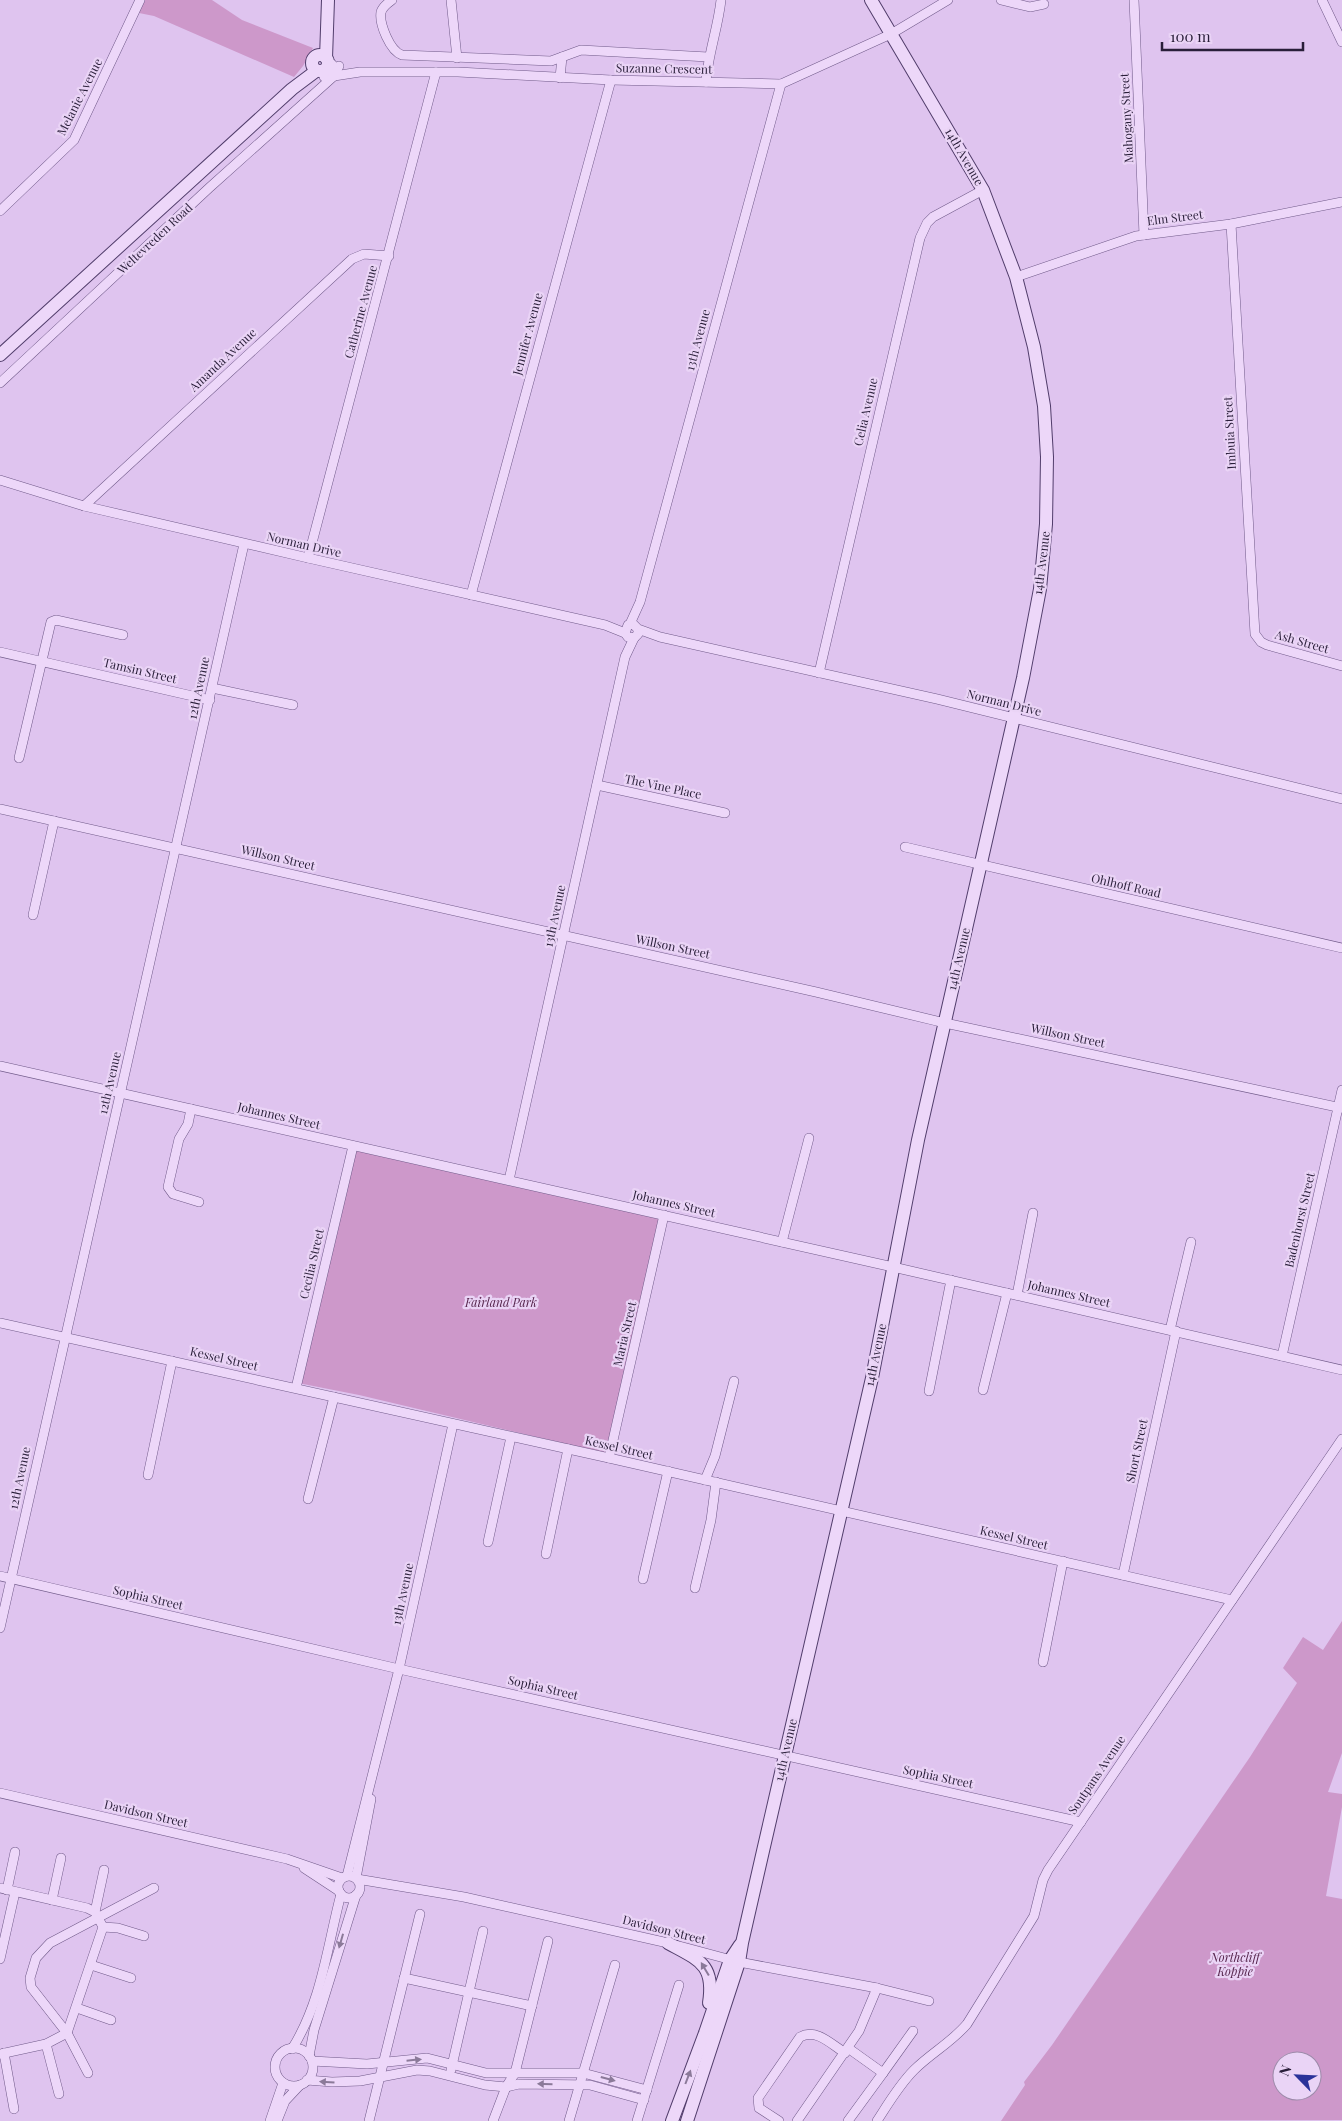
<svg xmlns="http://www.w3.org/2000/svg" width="1342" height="2121" viewBox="0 0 1342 2121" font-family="'Playfair Display',serif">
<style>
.green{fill:#cd98ca;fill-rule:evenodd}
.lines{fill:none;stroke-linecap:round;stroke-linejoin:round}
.street-casing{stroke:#705a89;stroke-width:10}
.secondary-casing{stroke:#513d6b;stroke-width:14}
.street{stroke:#edd7f9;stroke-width:9}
.secondary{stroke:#edd7f9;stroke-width:12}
.oneway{fill:#8b7a99}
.labels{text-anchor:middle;stroke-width:4.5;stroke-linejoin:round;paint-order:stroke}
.street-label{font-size:12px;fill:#291e39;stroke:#ead4f6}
.park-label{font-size:12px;font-style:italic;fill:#56254d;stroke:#ead4f6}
</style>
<rect width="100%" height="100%" fill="#dfc4ef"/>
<g class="green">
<polygon points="145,0 212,0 242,20 313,48 303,66 294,77 154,16 139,13"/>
<polygon points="356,1145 662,1214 609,1454 359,1395 298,1383"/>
<path d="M1342,1621V1753L1328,1792L1342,1794V1807L1326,1896L1342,1899V2120L1001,2121L1025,2085L1024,2082L1052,2045L1250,1757L1297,1683L1283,1668L1303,1637L1323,1650ZM1282,2061H1312V2091H1282Z"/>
</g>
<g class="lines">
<defs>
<g id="street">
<path d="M392,0C388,3 383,6 381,12C379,24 390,51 402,55L551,61L581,50L708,57"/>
<polyline points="451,0 457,58"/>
<polyline points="1001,0 1030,7 1044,4"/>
<polyline points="1134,0 1144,235"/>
<polyline points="1322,0 1342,42"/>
<polyline points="319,71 334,76 360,72 458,72 611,80 781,84 891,34 948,0"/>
<polyline points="324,77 332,64"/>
<polyline points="560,78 562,57"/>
<path d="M706,82C708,54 718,28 721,0"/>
<polyline points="0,211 74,140 140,0"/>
<polyline points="1231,224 1255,634 1261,642 1267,645 1342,666"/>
<polyline points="1016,277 1136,236 1231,224 1342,202"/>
<polyline points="0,383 209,188 334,76 339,66"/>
<polyline points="0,480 84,506 308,558 605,625 625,633"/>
<polyline points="84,506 352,259 364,254 389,256"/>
<polyline points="308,558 436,72"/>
<polyline points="471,595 611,80"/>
<polyline points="630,624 640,602 781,84"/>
<polyline points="638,629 638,634 634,638 628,637 625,633 628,625 633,624 638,629 660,637 937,699 1342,799"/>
<polyline points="0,652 210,700"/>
<polyline points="819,673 920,238 927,223 933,217 983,190"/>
<polyline points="212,688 293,705"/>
<polyline points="19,758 51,622 56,620 123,635"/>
<polyline points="597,785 725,813"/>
<polyline points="0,809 816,992 945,1023 1342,1108"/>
<polyline points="905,847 1342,948"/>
<polyline points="33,915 54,821"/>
<polyline points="0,1066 893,1267 1342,1370"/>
<polyline points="191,1109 188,1124 179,1139 168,1187 173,1194 199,1202"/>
<polyline points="509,1180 625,657 634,638"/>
<polyline points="782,1242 809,1138"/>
<polyline points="1017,1295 1033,1213"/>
<polyline points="0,1323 609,1458 1232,1600"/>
<polyline points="1170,1330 1191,1242"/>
<polyline points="1282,1356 1342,1090"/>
<polyline points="296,1388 353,1146"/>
<polyline points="983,1390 1007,1293"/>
<polyline points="929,1391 951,1280"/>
<polyline points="609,1458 664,1215"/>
<polyline points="148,1475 172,1361"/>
<polyline points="705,1480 715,1456 734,1381"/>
<polyline points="308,1499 334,1397"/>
<polyline points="488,1542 511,1437"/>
<polyline points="546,1554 568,1449"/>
<polyline points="1123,1575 1176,1331"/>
<polyline points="0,1576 399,1669 1081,1822"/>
<polyline points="643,1579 668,1471"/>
<polyline points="695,1588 711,1520 716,1482"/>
<polyline points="0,1628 244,544"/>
<polyline points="1043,1662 1063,1561"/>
<polyline points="0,1793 287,1859 342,1878"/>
<polyline points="304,1868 339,1891"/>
<polyline points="347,1876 399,1669 453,1424"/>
<circle cx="349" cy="1887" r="11"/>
<polyline points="356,1878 371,1799"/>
<polyline points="357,1879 464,1897 668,1943 739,1962 877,1988 929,2001"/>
<polyline points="0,1888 87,1908 95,1912 103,1927 67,2033 46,2044 0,2054"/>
<polyline points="7,1890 15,1852"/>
<polyline points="52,1900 61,1858"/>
<polyline points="95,1912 104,1870"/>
<polyline points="103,1927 118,1928 144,1936"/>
<polyline points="0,1959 15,1892"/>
<polyline points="91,1965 131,1978"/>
<polyline points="404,1978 532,2006"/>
<polyline points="77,2008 111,2020"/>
<polyline points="46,2044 59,2094"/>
<polyline points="848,2048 883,2073 848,2121"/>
<circle cx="294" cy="2067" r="19"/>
<path d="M292,2049C322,2001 327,1947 341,1894"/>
<polyline points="4,2053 14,2109"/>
<polyline points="309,2056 314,2030 356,1895"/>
<polyline points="312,2061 367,2064 427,2058 486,2073 583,2073 647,2090"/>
<polyline points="451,2070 483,1931"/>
<polyline points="88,2073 67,2033 31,1987 30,1978 36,1958 50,1943 154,1888"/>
<polyline points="883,2073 913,2031"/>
<polyline points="307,2080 332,2082 360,2081 417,2070 430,2071 485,2085 506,2087 519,2084 590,2085 644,2100"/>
<polyline points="270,2121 283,2083"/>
<polyline points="277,2121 285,2101 300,2085"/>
<polyline points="369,2121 420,1914"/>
<polyline points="493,2121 506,2087 515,2073 548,1941"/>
<polyline points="569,2121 615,1965"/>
<polyline points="637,2121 679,1985"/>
<path d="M779,2121L759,2108L758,2098L800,2037C816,2028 831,2044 845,2053"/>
<polyline points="797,2121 859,2031 877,1988"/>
<path d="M877,2121C888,2104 899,2085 914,2070C931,2053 952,2042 967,2024L1034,1916L1043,1880L1048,1870L1342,1439"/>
</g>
<g id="secondary">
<circle cx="320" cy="63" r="8"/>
<polyline points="326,58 328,0"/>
<polyline points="0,355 292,89 316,71"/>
<path d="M668,1943C699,1960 715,1964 709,2003"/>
<polyline points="672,2121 705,2033 730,1960 740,1945"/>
<polyline points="687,2121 739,1962 742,1943 763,1851 872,1378 918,1140 1023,678 1040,589 1046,524 1047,457 1044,406 1034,347 1016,277 983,190 871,0"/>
</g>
</defs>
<use href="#street" class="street-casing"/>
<use href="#secondary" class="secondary-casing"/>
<use href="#street" class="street"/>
<use href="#secondary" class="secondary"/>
</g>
<defs><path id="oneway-solid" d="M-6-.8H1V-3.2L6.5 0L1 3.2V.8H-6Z" transform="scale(1.25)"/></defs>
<g class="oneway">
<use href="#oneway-solid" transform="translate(341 1941) rotate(106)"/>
<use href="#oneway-solid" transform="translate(705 1969) rotate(-121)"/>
<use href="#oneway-solid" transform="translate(414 2060) rotate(-6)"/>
<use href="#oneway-solid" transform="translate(688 2077) rotate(-69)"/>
<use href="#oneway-solid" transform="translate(608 2079) rotate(15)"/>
<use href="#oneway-solid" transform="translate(327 2082) rotate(-176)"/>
<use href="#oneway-solid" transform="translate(545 2084) rotate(-179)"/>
</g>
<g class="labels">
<g class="street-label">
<text transform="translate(664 69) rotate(1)" y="4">Suzanne Crescent</text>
<text transform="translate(80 97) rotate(-63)" y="4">Melanie Avenue</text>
<text transform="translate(1127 118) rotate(-93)" y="4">Mahogany Street</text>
<text transform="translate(964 157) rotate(60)" y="4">14th Avenue</text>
<text transform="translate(1175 218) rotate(-7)" y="4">Elm Street</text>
<text transform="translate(155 239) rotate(-43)" y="4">Weltevreden Road</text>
<text transform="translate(361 312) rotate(-75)" y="4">Catherine Avenue</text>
<text transform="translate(528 334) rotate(-75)" y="4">Jennifer Avenue</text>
<text transform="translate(698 340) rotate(-75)" y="4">13th Avenue</text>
<text transform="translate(223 360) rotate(-43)" y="4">Amanda Avenue</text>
<text transform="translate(866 412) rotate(-77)" y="4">Celia Avenue</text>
<text transform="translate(1230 433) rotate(-93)" y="4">Imbuia Street</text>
<text transform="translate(304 545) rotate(13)" y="4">Norman Drive</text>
<text transform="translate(1042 563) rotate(-83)" y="4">14th Avenue</text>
<text transform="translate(1302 642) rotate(16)" y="4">Ash Street</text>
<text transform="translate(140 671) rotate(13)" y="4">Tamsin Street</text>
<text transform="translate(199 688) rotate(-78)" y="4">12th Avenue</text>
<text transform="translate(1004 703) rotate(14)" y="4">Norman Drive</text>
<text transform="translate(663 787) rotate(12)" y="4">The Vine Place</text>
<text transform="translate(278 858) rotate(13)" y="4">Willson Street</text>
<text transform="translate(1126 886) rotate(13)" y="4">Ohlhoff Road</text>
<text transform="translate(555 916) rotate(-78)" y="4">13th Avenue</text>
<text transform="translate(673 947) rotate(12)" y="4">Willson Street</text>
<text transform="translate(959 959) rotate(-77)" y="4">14th Avenue</text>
<text transform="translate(1068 1036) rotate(12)" y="4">Willson Street</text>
<text transform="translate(110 1083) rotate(-77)" y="4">12th Avenue</text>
<text transform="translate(279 1116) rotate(13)" y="4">Johannes Street</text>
<text transform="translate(674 1204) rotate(13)" y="4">Johannes Street</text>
<text transform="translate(1300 1220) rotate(-77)" y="4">Badenhorst Street</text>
<text transform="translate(312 1264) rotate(-77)" y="4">Cecilia Street</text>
<text transform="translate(1069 1294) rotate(13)" y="4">Johannes Street</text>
<text transform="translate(625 1334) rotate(-77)" y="4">Maria Street</text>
<text transform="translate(876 1355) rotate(-78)" y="4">14th Avenue</text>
<text transform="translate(224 1359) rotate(13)" y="4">Kessel Street</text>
<text transform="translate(619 1448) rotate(13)" y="4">Kessel Street</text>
<text transform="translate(1137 1451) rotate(-78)" y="4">Short Street</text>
<text transform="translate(20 1478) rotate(-78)" y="4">12th Avenue</text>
<text transform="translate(1014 1538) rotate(13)" y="4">Kessel Street</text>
<text transform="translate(403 1594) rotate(-78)" y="4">13th Avenue</text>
<text transform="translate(148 1598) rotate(13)" y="4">Sophia Street</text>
<text transform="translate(543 1688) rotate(13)" y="4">Sophia Street</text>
<text transform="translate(786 1750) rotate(-77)" y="4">14th Avenue</text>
<text transform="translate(1097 1775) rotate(-56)" y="4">Soutpans Avenue</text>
<text transform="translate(938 1777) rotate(12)" y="4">Sophia Street</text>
<text transform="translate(146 1814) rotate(13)" y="4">Davidson Street</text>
<text transform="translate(664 1930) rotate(14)" y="4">Davidson Street</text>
</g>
<g class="park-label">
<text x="501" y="1307">Fairland Park</text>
<text x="1235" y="1962">Northcliff<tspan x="1235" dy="14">Koppie</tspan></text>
</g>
</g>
<g transform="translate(1297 2076) rotate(294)"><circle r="24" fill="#ead4f6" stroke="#9d8baa"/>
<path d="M0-4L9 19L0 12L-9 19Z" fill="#2a3299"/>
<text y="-8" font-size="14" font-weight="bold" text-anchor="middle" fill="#291e39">N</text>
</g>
<path d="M1162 42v8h141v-8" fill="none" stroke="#291e39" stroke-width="2.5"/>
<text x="1170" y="42" font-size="15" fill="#291e39" stroke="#ead4f6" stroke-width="4" paint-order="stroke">100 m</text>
</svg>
